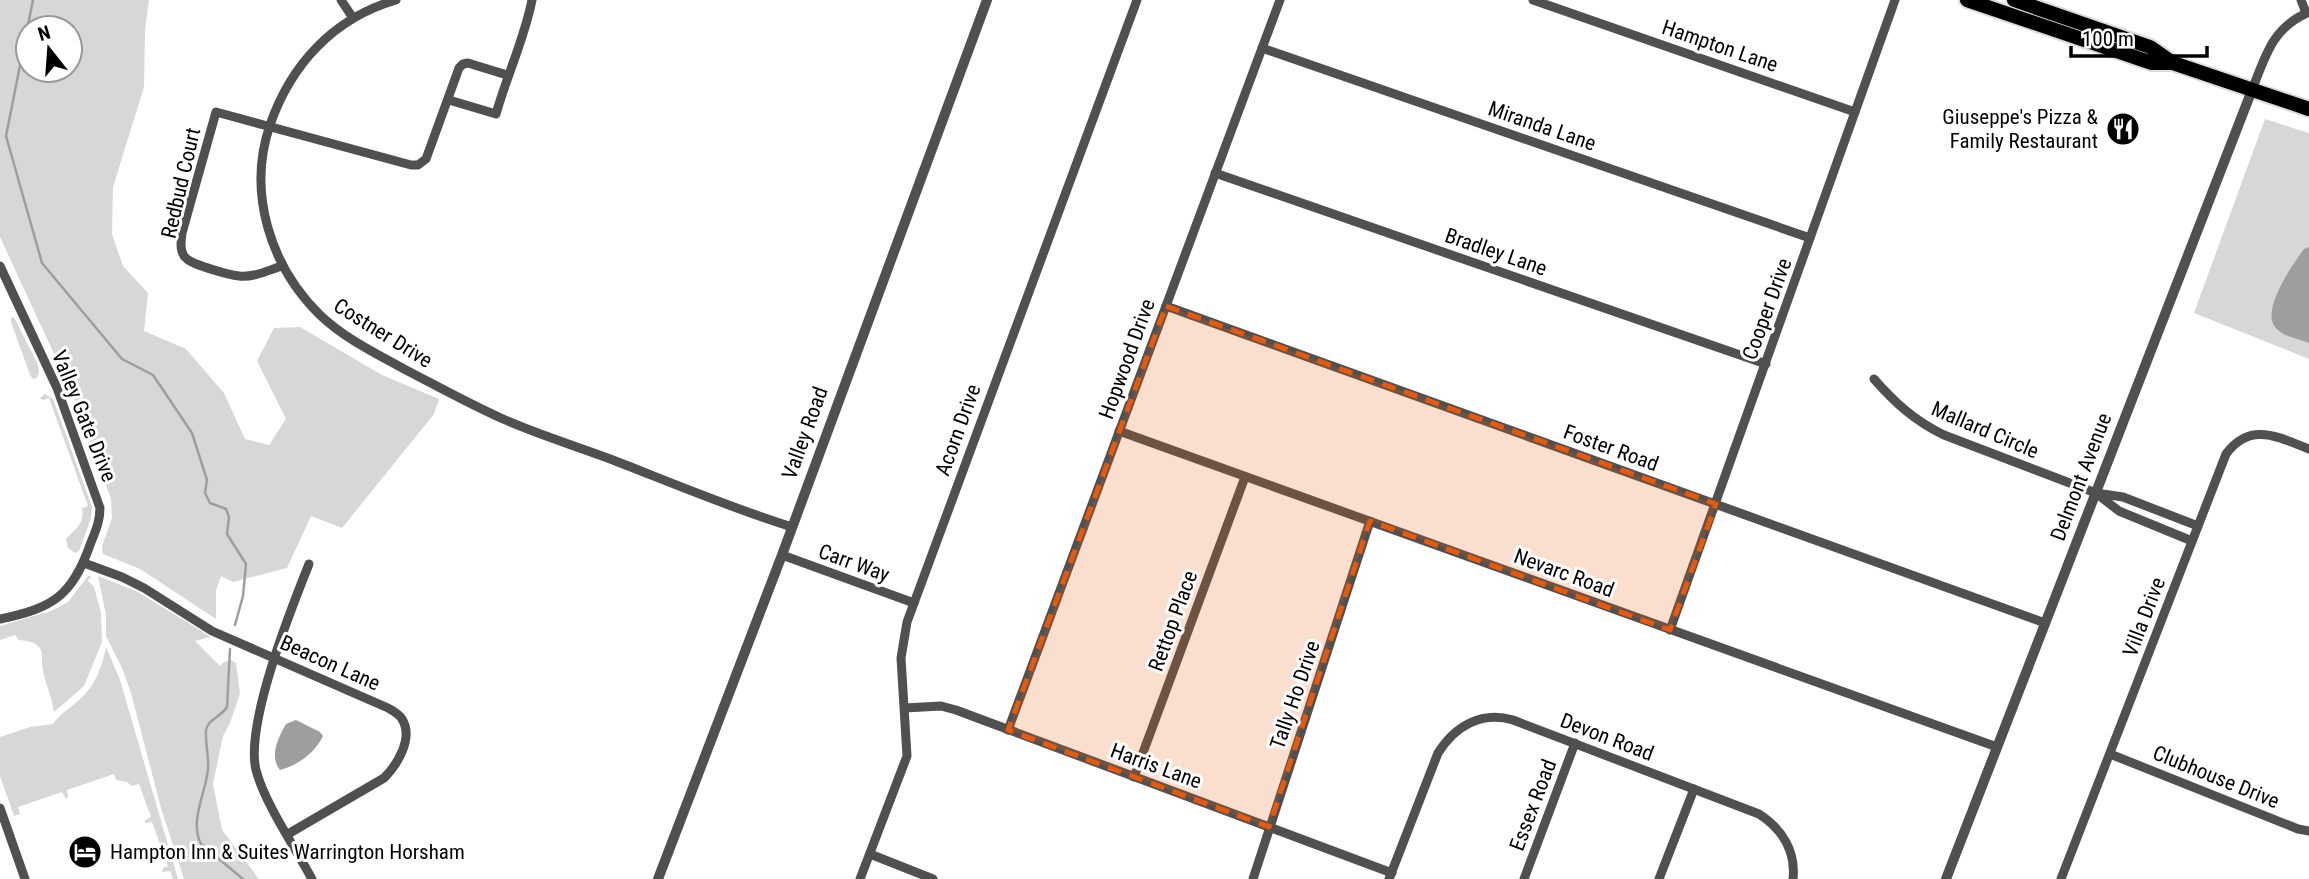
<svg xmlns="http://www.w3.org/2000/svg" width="2309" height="879" viewBox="0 0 2309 879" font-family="'Roboto Condensed',sans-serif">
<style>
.green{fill:#d7d7d7;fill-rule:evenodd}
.water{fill:#9e9e9e}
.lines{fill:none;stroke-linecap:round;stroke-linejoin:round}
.stream{stroke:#9e9e9e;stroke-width:2.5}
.primary-casing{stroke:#dbdbdb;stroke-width:18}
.minor{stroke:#505050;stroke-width:9}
.tertiary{stroke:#505050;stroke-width:10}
.primary{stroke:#000;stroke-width:14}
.marked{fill:#e8590c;fill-opacity:0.2;stroke:#e8590c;stroke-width:5;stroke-dasharray:14 9;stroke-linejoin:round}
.labels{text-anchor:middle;stroke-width:6;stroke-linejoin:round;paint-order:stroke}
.street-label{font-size:21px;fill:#000;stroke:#fff}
.poi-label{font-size:21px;fill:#000;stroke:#fff;text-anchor:end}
</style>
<rect width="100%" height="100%" fill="#fff"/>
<g class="green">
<path d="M0,0H149L145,30L144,87L113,187L112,234L123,266L148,293L144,331L186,349L224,393L245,439L269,445L286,419L257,361L274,328L300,327L382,375L439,399L434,414L342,528L311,516L287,568L233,582L221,576L216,590V619L140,569L103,554L102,546L112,518L111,499L73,395L0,237ZM28,28H70V70H28Z"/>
<polygon points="2265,119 2309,133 2309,359 2194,313"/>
<polygon points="14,317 38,365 39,372 37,378 33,379 30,375 11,322 11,318"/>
<path d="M45,394L53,399L92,507L91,519L79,551L75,553L68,548L66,539C75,529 85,524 82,508L88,506L49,398L43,400L40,398Z"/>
<path d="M88,576H91L88,581L94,587L101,613L102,642L84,686L54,712C52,695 43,680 42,663C42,658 43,652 39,647C34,641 27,641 19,640L15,635L0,640V626L51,611L68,602Z"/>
<polygon points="98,576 138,592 211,637 195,641 220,666 224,662 231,660 236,663 240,694 230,723 223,736 213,784 222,830 259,879 184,879 161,808 131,693 122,668 106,636 106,615"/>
<path d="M106,647L120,680L178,879H173L170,871L162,872L163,868L168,866L152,822L145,823V820L151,817L139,784L132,786L127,782L116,780L114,774L67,790L68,797L66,799L62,792L18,807L20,814L14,816L0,776V737L30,727L53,724C62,711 76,705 86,693C97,681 103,663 106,647Z"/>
</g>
<g class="water">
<path d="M2309,247V343C2299,339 2281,336 2275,327C2261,309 2293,264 2304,249Z"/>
<path d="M296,720L320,732L323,736C315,753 298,765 280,770C269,756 278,738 286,724Z"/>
</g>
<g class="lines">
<g class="stream">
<polyline points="33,0 6,136 42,263 122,359 153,375 192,433 207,480 205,493 210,503 226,509 229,517 227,534 246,564 243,596 235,625"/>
<path d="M230,649L227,707C221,717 208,719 206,730C205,742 209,756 208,769C206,793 189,821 201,844L243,879"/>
</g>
<defs>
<g id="primary">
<polyline points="1967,0 2152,63 2173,63"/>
<polyline points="2014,0 2150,47 2173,63 2309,109"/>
</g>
</defs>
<use href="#primary" class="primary-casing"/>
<g class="minor">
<polyline points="341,0 353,18"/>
<path d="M396,0C334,18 291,64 270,125C247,192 270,266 320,315C344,338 375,353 404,369C437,386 469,404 503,419C539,435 576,446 613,460C672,483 731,508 792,527"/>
<polyline points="1533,0 1855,112"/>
<polyline points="2301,0 2306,13"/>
<polyline points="1262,48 1810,238"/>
<path d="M2252,90C2266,55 2272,28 2309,12"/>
<path d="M449,100L496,114C507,75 524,40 532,0"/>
<polyline points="1215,173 1766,364"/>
<path d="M0,266L57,388L100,508C100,522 95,532 90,545C72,596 53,608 0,619"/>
<path d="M282,266C269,270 253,278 239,276C229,275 194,265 187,259C179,253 181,241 182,233L216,112L411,165H418L426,159L459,68L463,64L468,63L507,75"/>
<polyline points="1166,306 2045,623"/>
<path d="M1874,379C1895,403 1915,421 1944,435L2096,493L2123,497L2198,526"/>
<polyline points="1119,431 1997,747"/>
<polyline points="2097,494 2119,511 2192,541"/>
<polyline points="782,555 914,603"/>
<path d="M84,563L122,577L144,588L212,631L388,708C393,711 399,714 402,719C414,738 397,765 384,778L288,834"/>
<path d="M309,564C291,609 245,724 256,770C264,802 296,849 312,879"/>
<polyline points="1670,630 1895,0"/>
<polyline points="905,708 941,706 956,710 1392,873"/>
<polyline points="1008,730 1280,0"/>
<polyline points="2110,754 2298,829 2309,831"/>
<polyline points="1134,777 1245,477"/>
<polyline points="0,808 25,879"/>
<polyline points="870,854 933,879"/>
<polyline points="860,879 907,756 901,658 907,622 1137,0"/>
<polyline points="1253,879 1370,521"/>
<path d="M1389,879L1438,753C1455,726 1481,711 1513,720L1759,814C1782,829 1796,851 1793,879"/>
<polyline points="1524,879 1575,743"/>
<polyline points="1659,879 1694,789"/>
<path d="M2061,879L2226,454C2250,421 2278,437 2309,449"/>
</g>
<g class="tertiary">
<polyline points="658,879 782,555 987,0"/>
<polyline points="1946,879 2252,90"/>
</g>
<use href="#primary" class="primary"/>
</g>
<path class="marked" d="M1166,306L1716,504L1670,630L1370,521L1269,827L1008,730Z"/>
<defs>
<symbol id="restaurant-disc" viewBox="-11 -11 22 22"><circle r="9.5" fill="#000" stroke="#fff"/><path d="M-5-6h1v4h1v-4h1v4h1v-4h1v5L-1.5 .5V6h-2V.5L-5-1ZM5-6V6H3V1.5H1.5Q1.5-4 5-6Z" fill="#fff"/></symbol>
<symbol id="hotel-disc" viewBox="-11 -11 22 22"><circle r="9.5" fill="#000" stroke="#fff"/><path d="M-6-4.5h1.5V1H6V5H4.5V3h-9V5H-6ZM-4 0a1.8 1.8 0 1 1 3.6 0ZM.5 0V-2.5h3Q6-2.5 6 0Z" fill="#fff"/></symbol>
</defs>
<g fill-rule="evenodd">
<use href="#restaurant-disc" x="2104" y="110" width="38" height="38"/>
<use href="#hotel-disc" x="66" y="833" width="38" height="38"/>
</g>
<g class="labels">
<g class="street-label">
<text transform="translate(1720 46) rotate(19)" y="7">Hampton Lane</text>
<text transform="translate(1542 126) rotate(19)" y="7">Miranda Lane</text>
<text transform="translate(181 183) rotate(-77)" y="7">Redbud Court</text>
<text transform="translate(1496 252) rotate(19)" y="7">Bradley Lane</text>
<text transform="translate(1767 309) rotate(-70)" y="7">Cooper Drive</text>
<text transform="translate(383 333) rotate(32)" y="7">Costner Drive</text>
<text transform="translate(1127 359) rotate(-70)" y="7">Hopwood Drive</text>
<text transform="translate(84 416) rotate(68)" y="7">Valley Gate Drive</text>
<text transform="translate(958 430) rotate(-70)" y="7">Acorn Drive</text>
<text transform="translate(1985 430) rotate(23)" y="7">Mallard Circle</text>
<text transform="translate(805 433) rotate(-70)" y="7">Valley Road</text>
<text transform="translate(1611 448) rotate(20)" y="7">Foster Road</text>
<text transform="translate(2081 477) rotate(-69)" y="7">Delmont Avenue</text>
<text transform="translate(854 563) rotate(20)" y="7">Carr Way</text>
<text transform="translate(1564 573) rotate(20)" y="7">Nevarc Road</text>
<text transform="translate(2144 617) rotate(-69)" y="7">Villa Drive</text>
<text transform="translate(1173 621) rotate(-70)" y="7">Rettop Place</text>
<text transform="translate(330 663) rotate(24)" y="7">Beacon Lane</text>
<text transform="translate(1295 695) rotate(-71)" y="7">Tally Ho Drive</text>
<text transform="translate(1607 737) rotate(21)" y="7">Devon Road</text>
<text transform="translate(1156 766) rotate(20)" y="7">Harris Lane</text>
<text transform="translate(2216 777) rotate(22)" y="7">Clubhouse Drive</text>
<text transform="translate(1533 805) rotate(-69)" y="7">Essex Road</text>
</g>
<g class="poi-label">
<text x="2098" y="124">Giuseppe's Pizza &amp;<tspan x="2098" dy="24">Family Restaurant</tspan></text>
<text x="110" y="859" text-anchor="start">Hampton Inn &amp; Suites Warrington Horsham</text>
</g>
</g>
<g transform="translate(49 49) rotate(343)"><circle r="33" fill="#ffffff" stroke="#999999" stroke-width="2"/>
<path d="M0-5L12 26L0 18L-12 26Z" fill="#000000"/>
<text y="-10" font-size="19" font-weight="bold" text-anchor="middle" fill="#000000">N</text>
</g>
<path d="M2071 46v10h136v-10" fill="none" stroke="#000000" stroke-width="3.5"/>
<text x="2082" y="46" font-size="21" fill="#000000" stroke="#ffffff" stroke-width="5" paint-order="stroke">100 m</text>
</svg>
